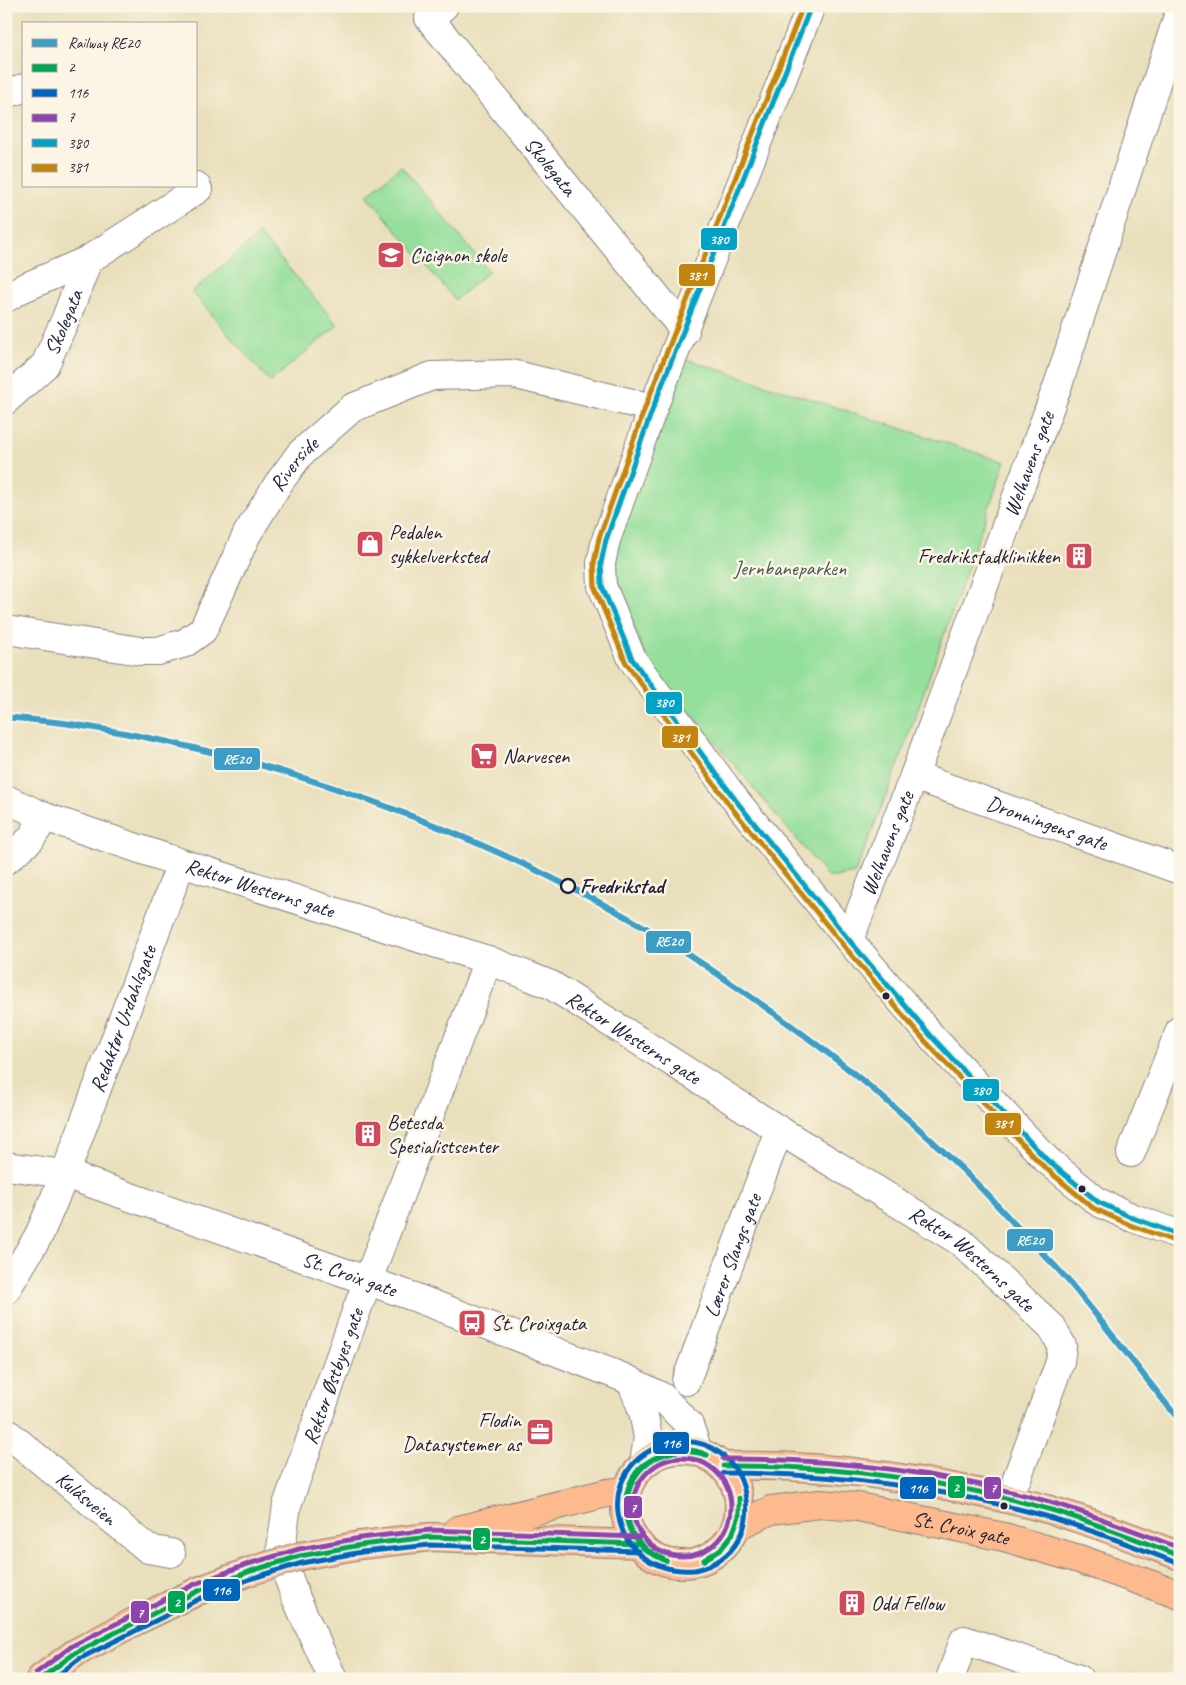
<svg xmlns="http://www.w3.org/2000/svg" width="1186" height="1685" viewBox="0 0 1186 1685" font-family="Caveat,sans-serif">
<style>
.green{fill:#94df9b;stroke:#5b806b}
.lines{fill:none;stroke-linecap:round;stroke-linejoin:round}
.minor-casing{stroke:#86807c;stroke-width:30}
.highway-casing{stroke:#86807c;stroke-width:30}
.minor{stroke:#fff;stroke-width:28}
.highway{stroke:#fcba8e;stroke-width:28}
.highway-bridge-casing{stroke:#86807c;stroke-width:30;stroke-linecap:butt}
.highway-bridge{stroke:#fcba8e;stroke-width:28}
.bus-1-casing{stroke:#fcf5e5;stroke-width:9}
.bus-2-casing{stroke:#fcf5e5;stroke-width:9}
.bus-3-casing{stroke:#fcf5e5;stroke-width:9}
.bus-4-casing{stroke:#fcf5e5;stroke-width:9}
.bus-5-casing{stroke:#fcf5e5;stroke-width:9}
.bus-1{stroke:#00a651;stroke-width:5}
.bus-2{stroke:#0065bd;stroke-width:5}
.bus-3{stroke:#8e44ad;stroke-width:5}
.bus-4{stroke:#02a2c7;stroke-width:5}
.bus-5{stroke:#c2850f;stroke-width:5}
.rail-1-casing{stroke:#fcf5e5;stroke-width:10}
.rail-1{stroke:#3c9ec6;stroke-width:6}
.stop-dot{fill:#fcf5e5;stroke:#22223b;stroke-width:2.5}
.bus-dot{fill:#22223b;stroke:#fcf5e5;stroke-width:2}
.labels{text-anchor:middle;stroke-width:5;stroke-linejoin:round;paint-order:stroke}
.street-label{font-size:21px;fill:#22223b;stroke:#fcf5e5}
.poi-label{font-size:21px;fill:#22223b;stroke:#fcf5e5;text-anchor:start}
.park-label{font-size:21px;fill:#445b58;stroke:#fcf5e5}
.stop-label{font-size:21px;font-weight:bold;fill:#22223b;stroke:#fcf5e5;text-anchor:start}
.line-badge{stroke:#fcf5e5;stroke-width:2}
.badge-label{font-size:14px;text-anchor:middle;font-weight:bold;fill:#fff}
</style>
<rect width="100%" height="100%" fill="#fcf5e5"/>
<filter id="ink" filterUnits="userSpaceOnUse"><feTurbulence type="fractalNoise" baseFrequency=".02" numOctaves="2"/><feDisplacementMap in="SourceGraphic" scale="10" xChannelSelector="R" yChannelSelector="G"/><feConvolveMatrix kernelMatrix="1 2 1 2 8 2 1 2 1" color-interpolation-filters="sRGB"/></filter>
<filter id="wash" filterUnits="userSpaceOnUse"><feTurbulence type="fractalNoise" baseFrequency=".0096" numOctaves="4" result="noise"/><feDisplacementMap in="SourceGraphic" scale="20" xChannelSelector="R" yChannelSelector="G"/><feGaussianBlur stdDeviation="1.12" result="paint"/><feColorMatrix in="noise" values="0 0 0 0 0 0 0 0 0 0 0 0 0 0 0 0 0 1.4 0 .05"/><feComposite in="paint" operator="in"/></filter>
<g filter="url(#wash)">
<rect width="100%" height="100%" fill="#e9dfbc"/>
<g class="green">
<polygon points="401,166 489,271 455,300 367,195"/>
<polygon points="259,234 338,325 270,382 192,292"/>
<polygon points="677,356 1005,462 896,771 855,873 829,878 647,661 608,555"/>
</g>
</g>
<g filter="url(#ink)">
<g class="lines">
<defs>
<g id="minor">
<path id="s1" d="M444,6L429,18L685,331"/>
<polyline points="811,6 653,408 606,540 601,563 602,586 632,659 714,771 737,802 849,940 932,1037 1047,1160 1098,1202 1133,1218 1180,1235"/>
<polyline points="6,94 24,88"/>
<polyline points="6,298 21,289 88,260"/>
<path id="s2" d="M6,400L45,365L66,318L88,260L198,189L196,186"/>
<path id="s3" d="M6,630L140,651H158L185,643L203,630L247,534L278,484L300,454L352,408L432,376L512,374L653,408"/>
<path id="s4" d="M914,776L1180,870"/>
<path id="s5" d="M6,799L45,817L181,863L488,960L551,985L779,1130L961,1242L1052,1327L1062,1346L1060,1362L1017,1478"/>
<polyline points="6,860 30,840 45,817"/>
<path id="s6" d="M849,940L914,776L1059,382L1180,10"/>
<polyline points="1131,1153 1180,1030"/>
<path id="s7" d="M6,1166L65,1174L414,1297L622,1377L662,1397L689,1425L698,1451"/>
<path id="s8" d="M6,1290L39,1235L65,1174L181,863"/>
<polyline points="631,1381 643,1411 648,1438 644,1463"/>
<path id="s9" d="M686,1381L779,1130"/>
<path id="s10" d="M6,1432L148,1549L171,1553"/>
<path id="s11" d="M333,1679L296,1598L280,1555L287,1505L356,1312L488,960"/>
<polyline points="950,1679 964,1640 1079,1679"/>
</g>
<g id="highway">
<circle cx="682" cy="1507" r="57"/>
<path d="M723,1466C826,1463 929,1479 1028,1504C1080,1517 1130,1537 1180,1556"/>
<path id="s12" d="M737,1526L771,1510L820,1504L858,1507L1004,1537L1079,1559L1180,1595"/>
<polyline points="458,1530 607,1493 627,1491"/>
<polyline points="361,1545 430,1537 639,1544"/>
<polyline points="40,1679 75,1653 132,1623 198,1591 251,1571"/>
</g>
</defs>
<use href="#minor" class="minor-casing"/>
<use href="#highway" class="highway-casing"/>
<use href="#minor" class="minor"/>
<use href="#highway" class="highway"/>
<defs>
<polyline id="highway-bridge" points="251,1571 300,1556 361,1545"/>
</defs>
<use href="#highway-bridge" class="highway-bridge-casing"/>
<use href="#highway-bridge" class="highway-bridge"/>
<defs>
<g id="bus-1">
<path d="M653,1459C669,1448 690,1447 707,1455"/>
<path d="M653,1459C674,1450 685,1449 707,1455"/>
<path d="M723,1466C833,1465 942,1479 1048,1509C1093,1522 1136,1539 1180,1556"/>
<polyline points="633,1535 647,1550 666,1561"/>
<polyline points="633,1535 646,1551 666,1561"/>
<path d="M633,1535C617,1511 626,1471 653,1459"/>
<path d="M633,1535C621,1506 626,1477 653,1459"/>
<polyline points="732,1535 739,1516 739,1498"/>
<polyline points="704,1560 722,1548 732,1535"/>
<polyline points="704,1560 720,1550 732,1535"/>
<polyline points="40,1679 75,1653 198,1591 251,1571 300,1556 361,1545 430,1537 639,1544"/>
</g>
<g id="bus-2">
<path d="M723,1473C832,1473 940,1487 1045,1516C1090,1529 1134,1546 1177,1563"/>
<path d="M694,1570C605,1576 589,1461 671,1443C750,1427 781,1550 695,1570"/>
<polyline points="53,1679 79,1659 201,1598 253,1578 302,1563 362,1552 430,1545 639,1551"/>
</g>
<g id="bus-3">
<circle cx="682" cy="1507" r="49"/>
<path d="M723,1459C833,1458 944,1472 1050,1502C1094,1515 1137,1532 1180,1548"/>
<polyline points="36,1673 72,1646 195,1584 248,1564 299,1549 360,1538 430,1530 639,1537"/>
</g>
<polyline id="bus-4" points="811,6 653,408 606,540 601,563 602,586 632,659 737,802 849,940 932,1037 1047,1160 1098,1202 1133,1218 1180,1235"/>
<polyline id="bus-5" points="803,6 646,405 599,538 594,563 595,588 626,663 731,807 843,945 926,1042 1042,1165 1093,1208 1130,1225 1177,1242"/>
</defs>
<use href="#bus-1" class="bus-1-casing"/>
<use href="#bus-2" class="bus-2-casing"/>
<use href="#bus-3" class="bus-3-casing"/>
<use href="#bus-4" class="bus-4-casing"/>
<use href="#bus-5" class="bus-5-casing"/>
<use href="#bus-1" class="bus-1"/>
<use href="#bus-2" class="bus-2"/>
<use href="#bus-3" class="bus-3"/>
<use href="#bus-4" class="bus-4"/>
<use href="#bus-5" class="bus-5"/>
<defs>
<path id="rail-1" d="M6,717C30,720 53,721 77,725C274,755 475,830 648,929C682,949 715,972 748,995C824,1047 896,1105 962,1169C983,1189 1001,1210 1021,1231C1035,1246 1051,1261 1065,1277C1105,1324 1141,1373 1180,1421"/>
</defs>
<use href="#rail-1" class="rail-1-casing"/>
<use href="#rail-1" class="rail-1"/>
</g>
</g>
<defs>
<symbol id="school-square" viewBox="-11 -11 22 22"><rect x="-9" y="-9" width="18" height="18" rx="4" fill="#d1495b" stroke="#fcf5e5"/><path d="M0-5L7-2L0 1L-7-2ZM-4 1L0 2.5L4 1V4Q0 6-4 4Z" fill="#fff"/></symbol>
<symbol id="shop-square" viewBox="-11 -11 22 22"><rect x="-9" y="-9" width="18" height="18" rx="4" fill="#d1495b" stroke="#fcf5e5"/><path d="M-5-2.5h2.3a2.7 3.5 0 0 1 5.4 0H5L5.5 6h-11ZM-1.5-2.5h3a1.5 2.3 0 0 0-3 0Z" fill="#fff"/></symbol>
<symbol id="building-square" viewBox="-11 -11 22 22"><rect x="-9" y="-9" width="18" height="18" rx="4" fill="#d1495b" stroke="#fcf5e5"/><path d="M-4-6H4V6H1V3H-1V6H-4ZM-2.5-4.3h1.7v1.8h-1.7ZM.8-4.3h1.7v1.8H.8ZM-2.5-1h1.7V.8h-1.7ZM.8-1h1.7V.8H.8Z" fill="#fff"/></symbol>
<symbol id="supermarket-square" viewBox="-11 -11 22 22"><rect x="-9" y="-9" width="18" height="18" rx="4" fill="#d1495b" stroke="#fcf5e5"/><path d="M-6-5.5h2.5l.6 2H6L4.5 2H-2.5L-4.4-4H-6ZM-1.5 3.2a1.3 1.3 0 1 0 .1 0ZM3 3.2a1.3 1.3 0 1 0 .1 0Z" fill="#fff"/></symbol>
<symbol id="bus-square" viewBox="-11 -11 22 22"><rect x="-9" y="-9" width="18" height="18" rx="4" fill="#d1495b" stroke="#fcf5e5"/><path d="M-5-6H5V4H4V6H2V4H-2V6H-4V4H-5ZM-3.5-4V0h7V-4ZM-3.5 1.2v1.5H-2V1.2ZM2 1.2v1.5H3.5V1.2Z" fill="#fff"/></symbol>
<symbol id="office-square" viewBox="-11 -11 22 22"><rect x="-9" y="-9" width="18" height="18" rx="4" fill="#d1495b" stroke="#fcf5e5"/><path d="M-6-3h4V-5.5h4V-3h4V5H-6ZM-1-4.5V-3h2v-1.5ZM-6 0V1H6V0Z" fill="#fff"/></symbol>
</defs>
<g fill-rule="evenodd">
<use href="#school-square" x="375" y="239" width="32" height="32"/>
<use href="#shop-square" x="354" y="528" width="32" height="32"/>
<use href="#building-square" x="1063" y="540" width="32" height="32"/>
<use href="#supermarket-square" x="468" y="740" width="32" height="32"/>
<use href="#building-square" x="352" y="1118" width="32" height="32"/>
<use href="#bus-square" x="456" y="1307" width="32" height="32"/>
<use href="#office-square" x="524" y="1416" width="32" height="32"/>
<use href="#building-square" x="836" y="1587" width="32" height="32"/>
</g>
<circle class="stop-dot" cx="568" cy="886" r="7"/>
<g class="bus-dot">
<circle cx="886" cy="996" r="4.5"/>
<circle cx="1082" cy="1189" r="4.5"/>
<circle cx="1004" cy="1506" r="4.5"/>
</g>
<g class="labels">
<g class="street-label">
<text dy="7" stroke="none"><textPath href="#s1" startOffset="211">Skolegata</textPath></text>
<text dy="7" stroke="none"><textPath href="#s2" startOffset="99">Skolegata</textPath></text>
<text dy="7" stroke="none"><textPath href="#s6" startOffset="509">Welhavens gate</textPath></text>
<text dy="7" stroke="none"><textPath href="#s3" startOffset="394">Riverside</textPath></text>
<text dy="7" stroke="none"><textPath href="#s4" startOffset="141">Dronningens gate</textPath></text>
<text dy="7" stroke="none"><textPath href="#s6" startOffset="104">Welhavens gate</textPath></text>
<text dy="7" stroke="none"><textPath href="#s5" startOffset="269">Rektor Westerns gate</textPath></text>
<text dy="7" stroke="none"><textPath href="#s8" startOffset="296">Redaktør Urdahlsgate</textPath></text>
<text dy="7" stroke="none"><textPath href="#s5" startOffset="674">Rektor Westerns gate</textPath></text>
<text dy="7" stroke="none"><textPath href="#s9" startOffset="134">Lærer Slangs gate</textPath></text>
<text dy="7" stroke="none"><textPath href="#s5" startOffset="1079">Rektor Westerns gate</textPath></text>
<text dy="7" stroke="none"><textPath href="#s7" startOffset="361">St. Croix gate</textPath></text>
<text dy="7" stroke="none"><textPath href="#s11" startOffset="322">Rektor Østbyes gate</textPath></text>
<text dy="7" stroke="none"><textPath href="#s10" startOffset="104">Kulåsveien</textPath></text>
<text dy="7" stroke="none"><textPath href="#s12" startOffset="230">St. Croix gate</textPath></text>
</g>
<g class="poi-label">
<text x="410" y="262">Cicignon skole</text>
<text x="389" y="539">Pedalen<tspan x="389" dy="24">sykkelverksted</tspan></text>
<text x="1060" y="563" text-anchor="end">Fredrikstadklinikken</text>
<text x="503" y="763">Narvesen</text>
<text x="387" y="1129">Betesda<tspan x="387" dy="24">Spesialistsenter</tspan></text>
<text x="491" y="1330">St. Croixgata</text>
<text x="521" y="1427" text-anchor="end">Flodin<tspan x="521" dy="24">Datasystemer as</tspan></text>
<text x="871" y="1610">Odd Fellow</text>
</g>
<g class="park-label">
<text x="790" y="575">Jernbaneparken</text>
</g>
<g class="stop-label">
<text x="580" y="893">Fredrikstad</text>
</g>
</g>
<g class="line-badge">
<rect x="700" y="227" width="38" height="24" rx="5" fill="#02a2c7"/>
<rect x="678" y="263" width="38" height="24" rx="5" fill="#c2850f"/>
<rect x="645" y="691" width="38" height="24" rx="5" fill="#02a2c7"/>
<rect x="661" y="725" width="38" height="24" rx="5" fill="#c2850f"/>
<rect x="213" y="747" width="48" height="24" rx="5" fill="#3c9ec6"/>
<rect x="645" y="930" width="47" height="24" rx="5" fill="#3c9ec6"/>
<rect x="962" y="1078" width="38" height="24" rx="5" fill="#02a2c7"/>
<rect x="984" y="1112" width="38" height="24" rx="5" fill="#c2850f"/>
<rect x="1006" y="1228" width="48" height="24" rx="5" fill="#3c9ec6"/>
<rect x="652" y="1431" width="38" height="24" rx="5" fill="#0065bd"/>
<rect x="947" y="1475" width="19" height="24" rx="5" fill="#00a651"/>
<rect x="983" y="1476" width="19" height="24" rx="5" fill="#8e44ad"/>
<rect x="899" y="1476" width="38" height="24" rx="5" fill="#0065bd"/>
<rect x="623" y="1495" width="20" height="24" rx="5" fill="#8e44ad"/>
<rect x="472" y="1527" width="19" height="24" rx="5" fill="#00a651"/>
<rect x="202" y="1578" width="39" height="24" rx="5" fill="#0065bd"/>
<rect x="167" y="1590" width="19" height="24" rx="5" fill="#00a651"/>
<rect x="130" y="1600" width="20" height="24" rx="5" fill="#8e44ad"/>
</g>
<g class="badge-label">
<text x="719" y="244">380</text>
<text x="697" y="280">381</text>
<text x="664" y="707">380</text>
<text x="680" y="742">381</text>
<text x="237" y="764">RE20</text>
<text x="669" y="946">RE20</text>
<text x="981" y="1095">380</text>
<text x="1003" y="1128">381</text>
<text x="1030" y="1245">RE20</text>
<text x="671" y="1448">116</text>
<text x="956" y="1492">2</text>
<text x="993" y="1492">7</text>
<text x="918" y="1493">116</text>
<text x="633" y="1512">7</text>
<text x="482" y="1544">2</text>
<text x="221" y="1595">116</text>
<text x="177" y="1607">2</text>
<text x="140" y="1617">7</text>
</g>
<rect width="1186" height="1685" fill="none" stroke="#fcf5e5" stroke-width="25"/>
<rect x="22" y="22" width="175" height="165" fill="#fcf5e5" stroke="#a5a1a1"/>
<rect x="32" y="39" width="25" height="8" fill="#3c9ec6" stroke="#a5a1a1"/>
<text x="68" y="48" font-size="15" fill="#22223b">Railway RE20</text>
<rect x="32" y="64" width="25" height="8" fill="#00a651" stroke="#a5a1a1"/>
<text x="68" y="72" font-size="15" fill="#22223b">2</text>
<rect x="32" y="89" width="25" height="8" fill="#0065bd" stroke="#a5a1a1"/>
<text x="68" y="98" font-size="15" fill="#22223b">116</text>
<rect x="32" y="114" width="25" height="8" fill="#8e44ad" stroke="#a5a1a1"/>
<text x="68" y="122" font-size="15" fill="#22223b">7</text>
<rect x="32" y="139" width="25" height="8" fill="#02a2c7" stroke="#a5a1a1"/>
<text x="68" y="148" font-size="15" fill="#22223b">380</text>
<rect x="32" y="164" width="25" height="8" fill="#c2850f" stroke="#a5a1a1"/>
<text x="68" y="172" font-size="15" fill="#22223b">381</text>
</svg>
